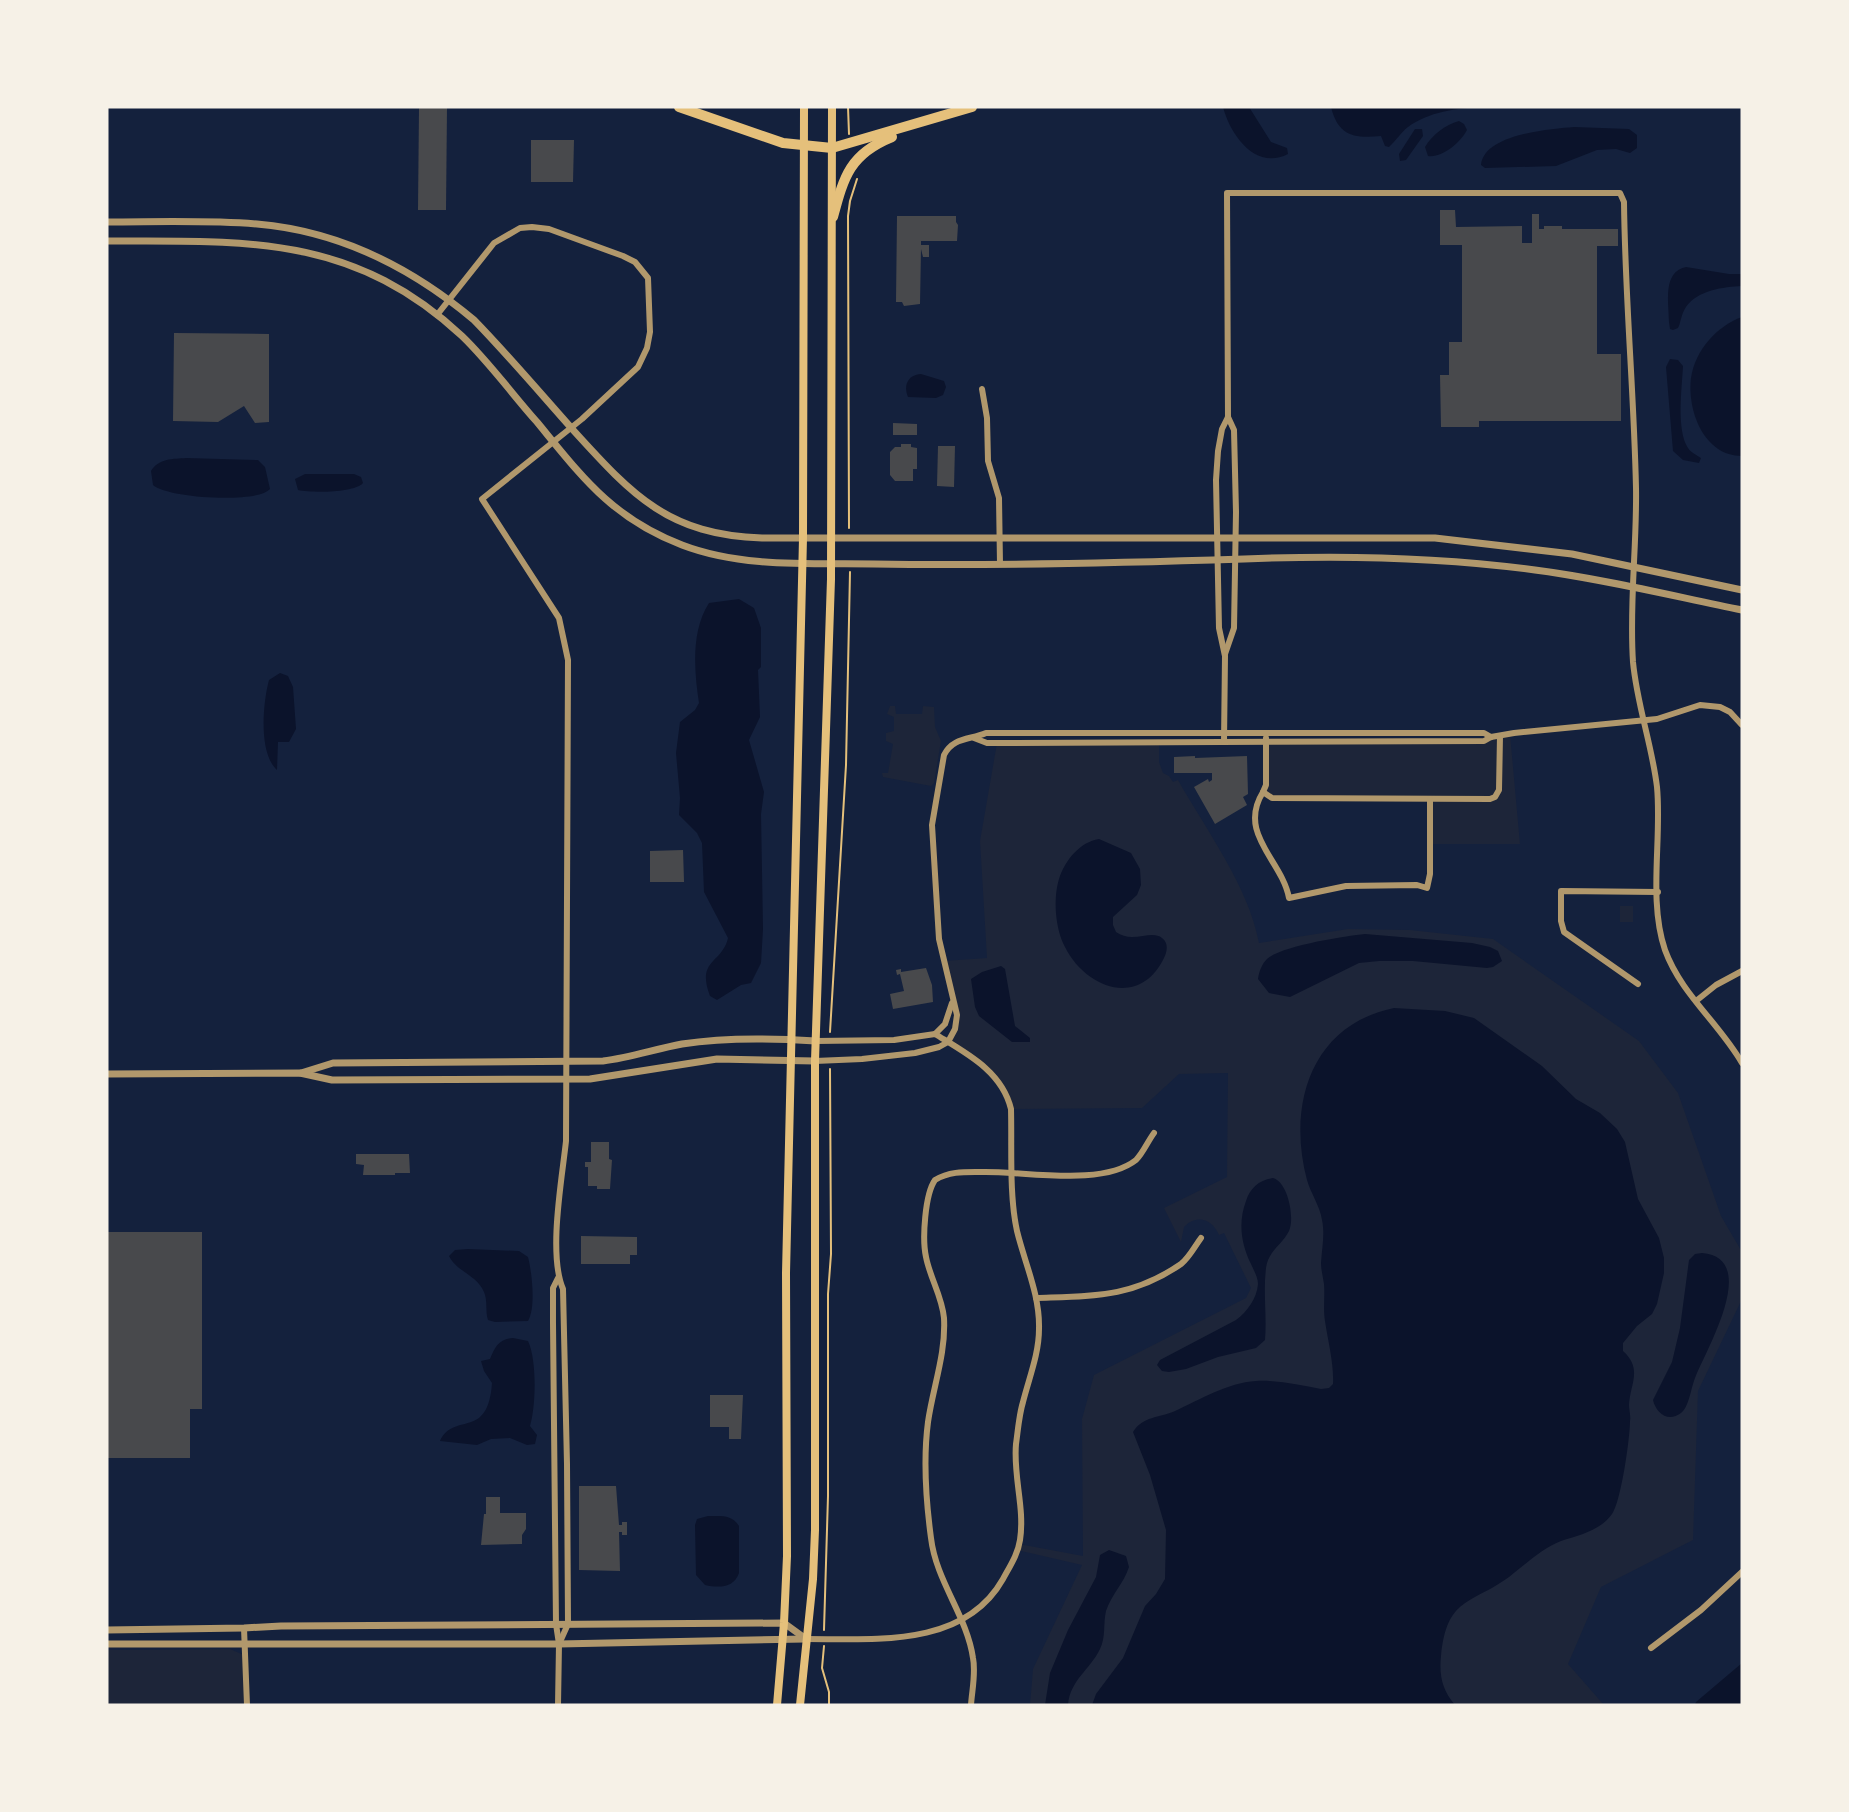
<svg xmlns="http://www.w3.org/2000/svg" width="1849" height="1812" viewBox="0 0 1849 1812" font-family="'Public Sans',sans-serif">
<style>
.green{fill:#1d2539}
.water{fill:#0b132b}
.building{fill:#48494c}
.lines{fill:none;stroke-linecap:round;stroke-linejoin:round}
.path{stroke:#e5c07b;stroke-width:2}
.minor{stroke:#b1986c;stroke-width:6}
.tertiary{stroke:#b1986c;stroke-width:7}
.secondary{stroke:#e5c07b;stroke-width:8}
.motorway{stroke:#e5c07b;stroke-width:10}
</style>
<rect width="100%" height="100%" fill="#14213d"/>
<g class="green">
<polygon points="890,706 895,706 896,714 922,714 923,706 934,707 935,727 941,741 934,783 931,786 883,777 882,773 888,773 893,744 886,741 886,733 894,731 894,717 887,714"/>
<polygon points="1510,734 1520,844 1430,844 1430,799 1276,799 1265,790 1266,742 1484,741"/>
<path d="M997,743H1159V762L1163,773L1169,776L1173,782L1178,780C1205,828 1249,887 1259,943L1348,929L1410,930L1493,939L1639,1041L1678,1093L1721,1216L1742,1252V1299L1698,1391L1693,1540L1601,1587L1568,1664L1604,1705H1030L1033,1669L1082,1565L1017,1550L1019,1544L1083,1556L1082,1419L1094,1375L1246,1298L1251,1288L1224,1233L1219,1235C1212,1219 1197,1214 1184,1227L1181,1242L1164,1208L1227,1177L1228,1073L1179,1074L1142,1108L1011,1109L999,1080L948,1042L957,1018L944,961L987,958L980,841Z"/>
<rect x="1620" y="906" width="13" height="16"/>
<polygon points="230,1649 246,1656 247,1705 107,1705 107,1650"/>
</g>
<g class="water">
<path d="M1223,107H1249L1271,142L1287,148L1288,154C1255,171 1230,134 1223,107Z"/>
<path d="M1331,107H1482C1457,108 1428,112 1408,127C1401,132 1396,141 1389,147L1385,146L1381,136C1353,139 1338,135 1331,107Z"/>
<path d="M1459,121L1464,124L1467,130C1460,143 1442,158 1428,156L1425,147C1432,135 1445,125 1459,121Z"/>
<path d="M1574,127L1629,129L1637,135V148L1630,153L1616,149L1597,150L1556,166L1485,168L1481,165C1484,134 1550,129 1574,127Z"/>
<polygon points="1415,129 1422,129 1423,136 1406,160 1400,161 1399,154"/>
<path d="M1686,267L1729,274H1742V286C1723,287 1698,290 1686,307C1681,314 1681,322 1678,328L1673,330L1670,329L1669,322C1669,303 1662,272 1686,267Z"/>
<path d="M1742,317V456C1704,456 1687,411 1691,378C1695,350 1717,326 1742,317Z"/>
<path d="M1670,359L1678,360L1683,366C1682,387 1676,430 1688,448C1691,453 1697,455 1701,458L1699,463L1683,460L1673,451L1666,367Z"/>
<path d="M921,374L944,381L946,387L943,395L936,398L908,397C903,385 908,375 921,374Z"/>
<path d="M186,458L258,460L265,467L270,489C257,504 167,498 153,485L151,471C159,458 173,459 186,458Z"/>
<path d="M305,474H354L361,477L363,483C354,493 312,493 298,490L295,479Z"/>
<path d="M739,599L754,608L761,628V667L758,670L760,717L749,740L764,792L761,814L763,929L761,963L751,983L741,985L717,1000L710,996C696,959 722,964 728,938L704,892L702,843L697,833L679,815L680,798L676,753L680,722L695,710L699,703C694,670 691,631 709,603Z"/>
<path d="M280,673L288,676L293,687L296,729L289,742H278L277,770C258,753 263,702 269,680Z"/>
<path d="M1099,839L1131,853L1140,869L1141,885L1137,895L1113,917V925L1116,932C1132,944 1152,929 1162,938C1169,943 1167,952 1164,958C1140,1008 1086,989 1065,947C1055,929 1053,898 1059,879C1065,860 1080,842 1099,839Z"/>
<path d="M1365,934L1472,943L1490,947L1498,951L1502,961L1493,967L1487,968L1413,961H1379L1359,963L1290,997L1269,993L1258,979C1259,971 1262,964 1267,959C1281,946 1345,936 1365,934Z"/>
<polygon points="1001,966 1005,969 1015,1026 1030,1038 1030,1042 1012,1042 979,1016 975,1007 971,979 982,972"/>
<path d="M1394,1008L1445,1011L1474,1018L1542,1066L1576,1099L1600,1113L1617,1129L1625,1142L1638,1199L1659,1238L1664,1258V1273L1657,1304L1652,1314L1637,1326L1623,1343V1351C1643,1369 1630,1384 1629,1405C1629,1410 1631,1416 1630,1421C1630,1438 1621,1502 1612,1514C1600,1531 1579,1535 1561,1541C1541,1549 1526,1564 1509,1577C1470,1605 1447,1597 1441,1656C1439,1675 1442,1690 1455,1705H1092L1096,1694L1123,1658L1145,1606L1156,1594L1165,1579L1166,1530L1150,1475L1133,1432C1143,1416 1159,1418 1175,1411C1201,1399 1227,1383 1256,1381C1278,1380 1300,1385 1321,1389L1329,1388L1333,1384C1334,1363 1328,1342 1325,1321C1323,1309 1325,1296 1324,1284C1323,1277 1321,1270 1321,1263C1322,1248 1325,1234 1322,1220C1320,1206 1311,1194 1307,1180C1287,1105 1311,1025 1394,1008Z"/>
<path d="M1273,1178C1288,1182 1295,1218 1289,1231C1282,1245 1268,1251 1266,1268C1263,1292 1267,1316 1265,1340L1256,1348L1218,1357L1186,1369L1169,1372L1162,1371L1157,1365L1160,1360L1236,1320C1247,1312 1257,1298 1258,1284C1258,1277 1254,1271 1251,1264C1241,1244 1238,1222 1246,1201C1250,1188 1259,1180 1273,1178Z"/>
<path d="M468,1249L519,1251L528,1257C532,1273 536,1307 528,1321L495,1322L488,1320C485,1311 488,1301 484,1292C477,1275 457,1272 449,1256L455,1250Z"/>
<path d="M1702,1253C1761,1258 1706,1350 1695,1378C1691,1388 1689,1407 1681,1413C1668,1423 1656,1413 1653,1400L1672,1362L1680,1328L1689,1260L1695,1254Z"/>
<path d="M513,1338L528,1341C537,1360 536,1406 530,1426L537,1435L535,1444L527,1445L510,1438L491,1439L477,1445L440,1441C454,1411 488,1441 492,1383L484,1371L481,1361L490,1359C495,1347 499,1339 513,1338Z"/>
<path d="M708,1516C720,1516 732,1514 739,1526V1573C734,1588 719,1588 705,1585L696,1575L695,1525L697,1519Z"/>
<path d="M1109,1550L1126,1556L1129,1567C1124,1583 1111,1595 1106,1611C1103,1624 1106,1637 1100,1649C1090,1670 1070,1680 1068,1705H1045L1050,1673L1068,1630L1096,1577L1100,1555Z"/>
<polygon points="1742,1663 1742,1705 1695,1705 1696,1702"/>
</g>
<g class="building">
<polygon points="419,107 447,107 446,210 418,210"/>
<polygon points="531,140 574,140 573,182 531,182"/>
<polygon points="1440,210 1455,210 1456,227 1522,226 1522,243 1532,243 1532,214 1539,214 1539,229 1544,229 1544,226 1562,226 1562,229 1618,229 1618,246 1597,246 1597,354 1621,354 1621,421 1479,421 1479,427 1441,427 1440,375 1449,375 1449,342 1462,342 1462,245 1440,245"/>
<polygon points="897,216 956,216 956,222 958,225 957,241 921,241 921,245 929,245 929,257 923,257 921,249 920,304 904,306 902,302 896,302"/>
<polygon points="174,333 269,334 269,422 255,423 244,406 218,422 173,421"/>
<polygon points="893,423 917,424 917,435 893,435"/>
<polygon points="901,444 911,444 911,447 917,448 917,469 913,469 913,481 895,481 890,475 890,452 895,447 901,447"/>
<polygon points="938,446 955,446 954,487 937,486"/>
<polygon points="1195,756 1195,758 1247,756 1248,794 1243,797 1247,805 1215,824 1194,787 1208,779 1209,782 1212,780 1212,773 1174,773 1174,757"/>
<polygon points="683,850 684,882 650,882 650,851"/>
<polygon points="926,968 932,985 933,1002 893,1009 890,994 904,991 900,974 897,975 896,970 901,969 901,972"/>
<polygon points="591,1142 609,1142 609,1159 612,1160 610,1189 597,1189 597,1186 588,1186 588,1167 585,1167 585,1162 591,1162"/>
<polygon points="356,1154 409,1154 410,1173 395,1173 395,1175 363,1175 364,1165 356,1164"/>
<polygon points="107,1232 202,1232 202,1409 190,1409 190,1458 107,1458"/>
<polygon points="581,1236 637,1237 637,1255 630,1255 630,1264 581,1264"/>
<polygon points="710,1395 743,1395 741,1439 729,1439 729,1427 710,1427"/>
<polygon points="579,1486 616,1486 619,1525 622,1525 622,1522 627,1522 627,1535 622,1535 622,1532 619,1532 620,1571 579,1570"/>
<polygon points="486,1497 500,1497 500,1513 526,1513 526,1529 522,1535 522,1544 481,1545 484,1514 486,1514"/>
</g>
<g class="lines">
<g class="path">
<polyline points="848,107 849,134"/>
<polyline points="849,528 848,216 850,201 857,179"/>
<polyline points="830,1032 846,765 850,572"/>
<polyline points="824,1630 828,1496 828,1294 831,1254 830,1069"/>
<polyline points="824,1646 822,1668 829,1692 829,1705"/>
</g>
<g class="minor">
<path d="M437,315L494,243L520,228L532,227L549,229L623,256L635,262L648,278L650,332L647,348L638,367L582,419L482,499L559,618L568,660L566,1141C562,1179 548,1254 563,1289L567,1464L568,1624L559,1644"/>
<polyline points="982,389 987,418 988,461 999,498 1000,564"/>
<polyline points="1225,654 1234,628 1236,512 1234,430 1228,417"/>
<polyline points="974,738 987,743 1484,741 1491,737 1514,733 1657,719 1700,705 1720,707 1730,712 1742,725"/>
<polyline points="1266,738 1266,785 1263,792 1272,798 1490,799 1495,797 1499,790 1500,736"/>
<path d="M1224,742L1225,656L1219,628L1216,480L1218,451L1222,429L1228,417L1227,193H1620L1624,202C1625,298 1634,393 1636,488C1637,546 1629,604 1633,662C1637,705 1652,745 1657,787C1662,839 1648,900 1665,950C1681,994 1719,1023 1742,1063"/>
<path d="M1263,792C1237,834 1282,860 1289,898L1346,886L1417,885L1427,888L1430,874V799"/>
<polyline points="1638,984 1564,932 1561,921 1561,891 1658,892"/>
<polyline points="1696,1001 1716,985 1742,971"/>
<polyline points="935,1034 945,1024 952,1003"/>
<path d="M815,1061L862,1059L915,1053L939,1047L948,1042L955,1029L957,1015L939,939L932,825L944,755C953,737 970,740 986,733H1484L1491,737"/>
<path d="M1036,1298C1092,1296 1132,1298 1181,1264C1189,1258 1195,1246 1201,1238"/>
<polyline points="244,1628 247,1705"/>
<path d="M806,1639C875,1639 964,1648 1003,1579C1010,1566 1018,1554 1020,1540C1025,1508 1013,1476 1016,1444C1018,1430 1019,1415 1023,1402C1029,1378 1039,1354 1039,1329C1040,1295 1025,1264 1017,1231C1009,1195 1012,1147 1011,1109C1002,1071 966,1053 935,1034L894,1040L816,1041"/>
<polyline points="1651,1648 1701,1610 1742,1572"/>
<polyline points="558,1705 559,1644 556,1624 553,1323 553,1288 558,1278"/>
<path d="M971,1705C972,1690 976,1673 973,1658C967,1616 936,1581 931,1538C926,1501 923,1460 928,1422C933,1387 946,1354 944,1318C942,1296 930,1278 926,1257C922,1239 925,1194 935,1180C950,1171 965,1172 982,1172C1025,1171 1102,1187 1136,1160C1143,1153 1148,1141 1154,1133"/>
</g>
<g class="tertiary">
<path d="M107,222C156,222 207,220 257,224C339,231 412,268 474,320C509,356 541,394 574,431C633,496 669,535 762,538H1435L1572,554L1742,590"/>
<path d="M107,241C245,241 352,234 462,336C489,362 512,394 537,422C583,478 612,518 682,545C742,568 811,563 874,564C998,566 1121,563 1244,559C1341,555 1439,557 1535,570C1604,579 1673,596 1742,610"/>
<path d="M301,1073L333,1063L603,1061C630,1058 655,1049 682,1044C726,1037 771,1038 816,1041"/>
<polyline points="107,1074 300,1073 332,1080 590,1079 717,1059 815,1061"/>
<polyline points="107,1630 244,1628 281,1626 784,1623 806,1639"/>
<polyline points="107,1644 559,1644 805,1639"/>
</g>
<g class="secondary">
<polyline points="777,1705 784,1623 787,1556 786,1273 803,538 804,107"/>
<polyline points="800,1705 813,1579 815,1530 815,1061 831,579 832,107"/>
</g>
<g class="motorway">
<polyline points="679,107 783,143 832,148 972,107"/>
<path d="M833,217C844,176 850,154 892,137"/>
</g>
</g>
<rect width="1849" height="1812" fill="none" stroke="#f6f1e7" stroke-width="217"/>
</svg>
